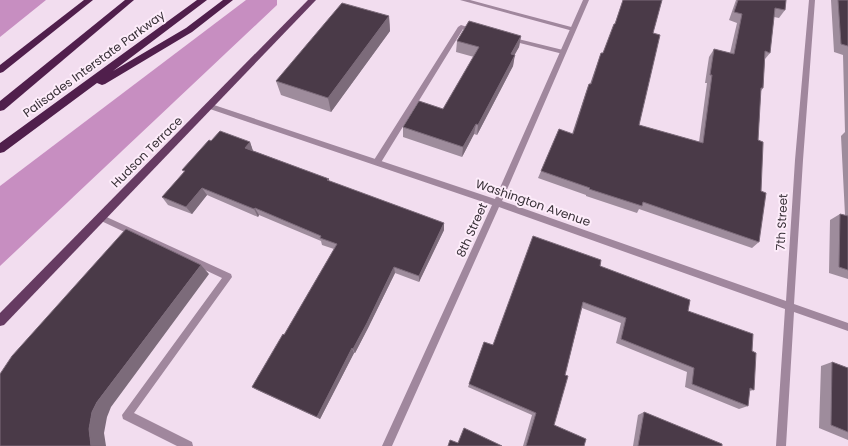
<svg xmlns="http://www.w3.org/2000/svg" width="848" height="446" viewBox="0 0 848 446" font-family="Poppins,sans-serif">
<style>
.forest{fill:#c78ec1}
.lines{fill:none;stroke-linecap:round;stroke-linejoin:round}
.lane{fill:#a0879d;fill-rule:evenodd}
.street{fill:#a0879d;fill-rule:evenodd}
.primary{fill:#663b62;fill-rule:evenodd}
.highway{fill:#501f4c;fill-rule:evenodd}
.wall{fill:#9e8c9c}
.shaded-wall{fill:#7c6b7a}
.building{fill:#4a3a48;stroke:#7c6b7a}
.labels{text-anchor:middle;stroke-width:4;stroke-linejoin:round;paint-order:stroke}
.street-label{font-size:12px;fill:#372f36;stroke:#fdecfa}
</style>
<rect width="100%" height="100%" fill="#f2ddef"/>
<g class="forest">
<polygon points="0,0 46,0 0,37"/>
<polygon points="246,0 277,0 277,5 0,266 0,186"/>
</g>
<g class="lines">
<g class="lane">
<polygon points="460,0 470,0 575,28 576,29 573,31"/>
<polygon points="461,25 477,30 478,31 475,33 463,29 380,164 374,164 373,162 374,160 458,27"/>
<polygon points="510,37 563,50 566,52 563,54 508,40 508,38"/>
<polygon points="100,214 231,274 232,277 134,413 192,442 193,446 177,446 123,419 122,415 222,278 97,219 96,217 97,215"/>
</g>
<polygon class="street" points="583,0 589,0 502,201 786,301 795,160 809,0 815,0 803,160 794,304 848,323 848,331 794,312 786,446 776,446 785,309 499,207 392,446 382,446 492,205 207,108 206,106 207,104 211,104 495,199"/>
<polygon class="primary" points="308,0 316,0 4,325 0,326 0,313"/>
<g class="highway">
<polygon points="84,0 93,0 3,72 0,73 0,65"/>
<polygon points="125,0 134,0 4,110 0,111 0,101"/>
<polygon points="197,0 207,0 113,71 186,28 223,0 233,0 192,32 105,84 102,85 97,83 4,152 0,153 0,143"/>
</g>
</g>
<g class="wall">
<polygon points="623,0 662,0 653,33 639,125 699,142 707,83 705,83 709,57 714,49 730,53 737,23 729,20 736,0 786,0 785,10 779,18 774,17 770,53 765,59 763,88 761,91 758,140 761,191 759,242 752,248 639,209 637,213 586,196 586,195 538,178 541,171 572,134 586,92 589,84 590,84 601,53 603,53 615,24"/>
<polygon points="831,0 848,0 848,279 829,273 830,220 840,214 845,215 841,136 845,132 843,55 834,52"/>
<polygon points="389,16 390,31 331,112 281,95 276,81"/>
<polygon points="521,36 519,47 514,55 513,66 477,135 474,134 462,157 403,137 403,127 443,109 474,57 456,52 457,41"/>
<polygon points="211,141 250,142 253,151 329,179 329,181 444,223 444,230 419,282 395,273 368,328 355,353 354,353 320,419 257,390 252,387 284,335 334,249 322,245 321,241 259,215 258,217 207,195 192,214 168,205 162,197 184,172 182,170"/>
<polygon points="600,266 688,311 752,351 754,390 749,391 748,406 739,409 685,387 687,372 616,343 621,323 582,308 565,375 554,425 584,446 523,446 532,415 468,387 484,342 492,345"/>
<polygon points="832,362 848,368 848,440 819,428 821,366"/>
<polygon points="644,412 722,446 633,446 638,415"/>
</g>
<g class="shaded-wall">
<polygon points="389,16 390,31 331,112 328,98"/>
<polygon points="521,36 519,47 509,65 511,54"/>
<polygon points="515,55 513,66 477,135 478,125"/>
<polygon points="476,124 474,134 462,157 463,147"/>
<polygon points="250,142 253,151 249,156 245,148"/>
<polygon points="202,188 207,195 192,214 186,207"/>
<polygon points="255,208 259,215 258,217 254,209"/>
<polygon points="444,223 444,230 419,282 419,276"/>
<polygon points="201,265 209,274 111,407 107,417 104,433 106,446 91,446 89,429 92,412 97,402"/>
<polygon points="394,267 395,273 368,328 355,353 353,349"/>
<polygon points="352,348 354,353 320,419 317,417"/>
</g>
<g class="building">
<polygon points="623,0 662,0 653,33 660,35 639,125 703,143 712,75 710,75 714,49 734,54 742,14 734,12 738,0 786,0 785,10 775,8 770,53 765,51 763,88 761,88 758,140 763,142 763,144 761,191 766,193 759,242 643,202 642,206 589,189 590,188 541,171 559,129 573,134 589,84 591,84 601,53 603,53 614,24 615,24"/>
<polygon points="838,0 848,0 848,46 841,44"/>
<polygon points="342,3 389,16 328,98 276,81"/>
<polygon points="469,21 521,36 511,54 515,55 478,125 476,124 463,147 403,127 419,101 443,109 479,47 457,41"/>
<polygon points="220,131 250,142 245,148 329,179 327,180 444,223 419,276 394,267 367,323 353,349 352,348 317,417 252,387 283,334 284,335 337,244 320,238 321,236 255,208 254,209 202,188 186,207 162,197 185,171 182,170 209,140 211,141"/>
<polygon points="840,214 848,216 848,270 839,267"/>
<polygon points="126,229 201,265 97,402 92,412 89,429 91,446 0,446 0,374 12,356"/>
<polygon points="533,236 601,260 600,266 690,300 688,311 753,334 752,351 756,353 754,390 750,388 748,406 692,384 694,368 621,339 626,318 583,302 565,375 568,376 554,425 586,439 584,446 526,446 536,413 469,384 484,342 493,345"/>
<polygon points="832,362 848,368 848,432 831,425"/>
<polygon points="644,412 722,444 722,446 638,446"/>
<polygon points="464,428 502,446 448,446 450,440 458,443"/>
</g>
<g class="labels">
<g class="street-label">
<text transform="translate(94 64) rotate(-36)" y="4">Palisades Interstate Parkway</text>
<text transform="translate(147 152) rotate(-45)" y="4">Hudson Terrace</text>
<text transform="translate(533 203) rotate(19)" y="4">Washington Avenue</text>
<text transform="translate(782 222) rotate(-87)" y="4">7th Street</text>
<text transform="translate(472 230) rotate(-66)" y="4">8th Street</text>
</g>
</g>
</svg>
